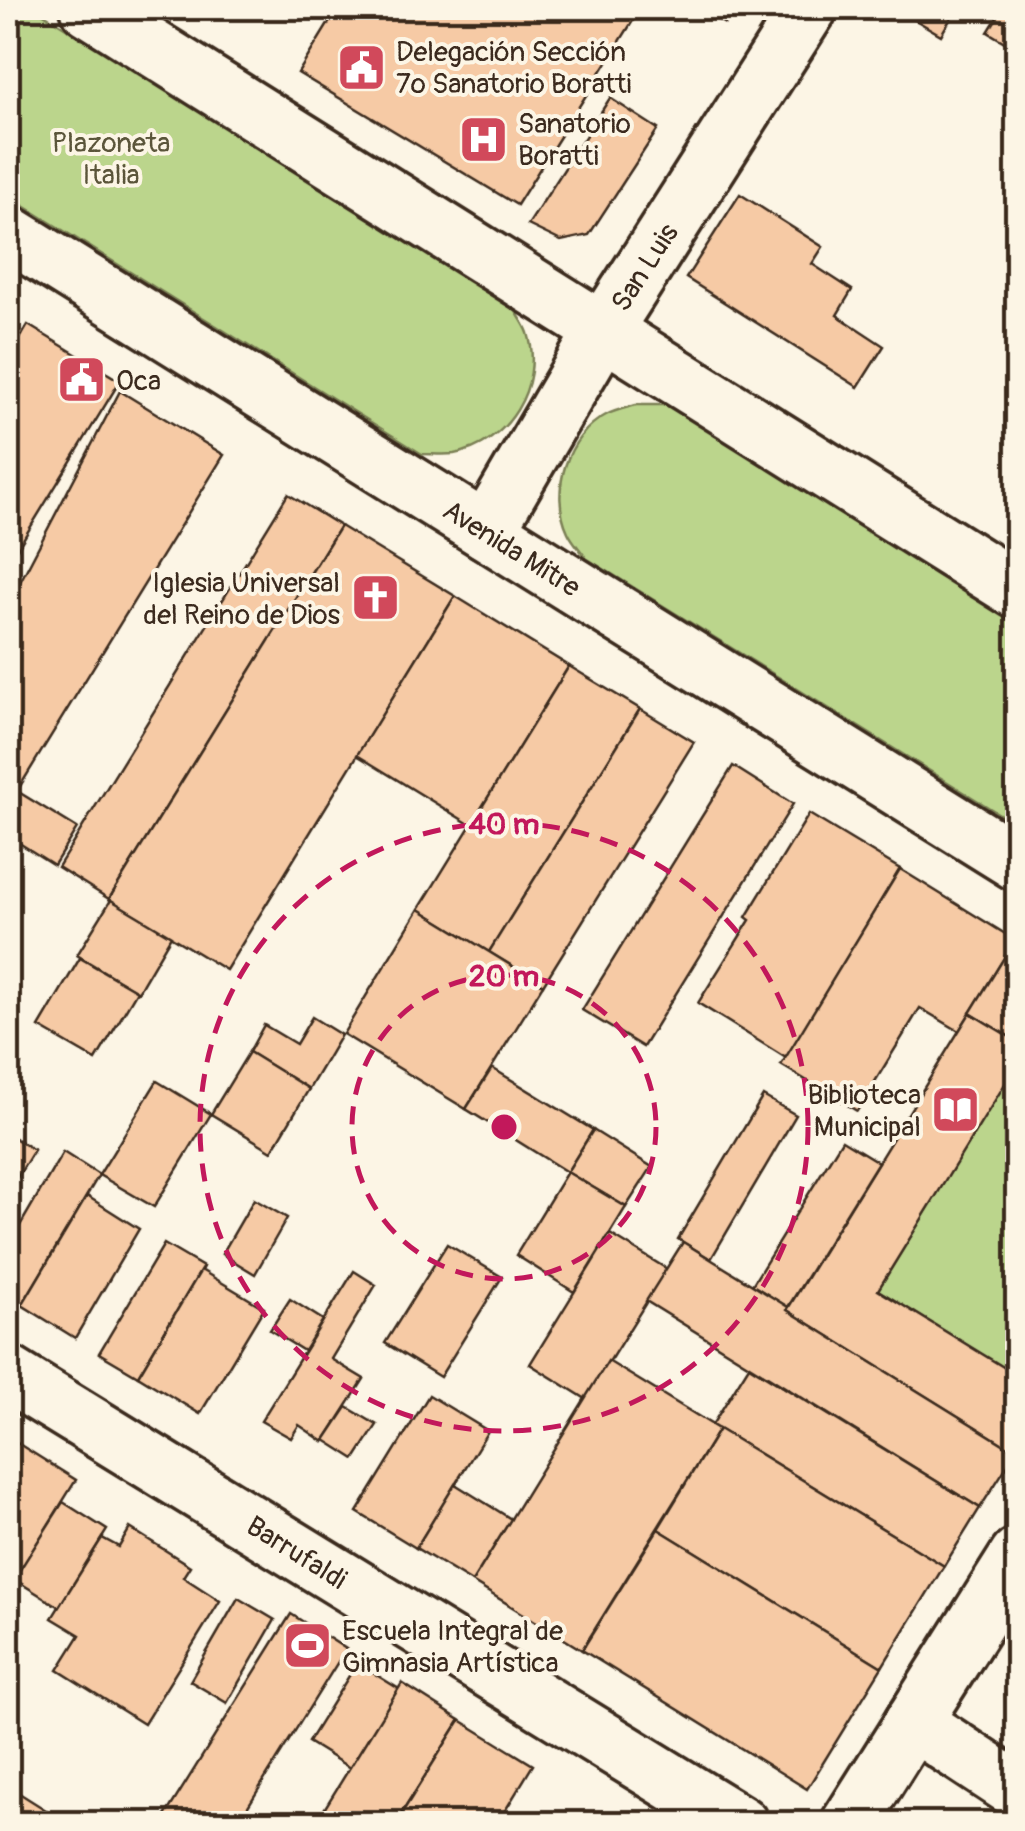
<svg xmlns="http://www.w3.org/2000/svg" width="1025" height="1831" viewBox="0 0 1025 1831" font-family="Pangolin,sans-serif">
<style>
.green{fill:#bbd58c;stroke:#7b8055;stroke-width:2.5}
.building{fill:#f6caa5;stroke:#3b2a1e;stroke-width:2.5}
.lines{fill:none;stroke-linecap:round;stroke-linejoin:round}
.minor-casing{stroke:#3b2a1e;stroke-width:62}
.major-casing{stroke:#3b2a1e;stroke-width:62}
.minor{stroke:#fcf5e5;stroke-width:55}
.major{stroke:#fcf5e5;stroke-width:55}
.ring{fill:none;stroke:#c2185b;stroke-width:5;stroke-dasharray:18 12}
.labels{text-anchor:middle;stroke-width:8;stroke-linejoin:round;paint-order:stroke}
.poi-label{font-size:28px;fill:#3b2a1e;stroke:#fcf5e5;text-anchor:start}
.park-label{font-size:28px;fill:#5b553a;stroke:#fcf5e5}
.street-label{font-size:28px;fill:#3b2a1e;stroke:#fcf5e5}
.centre{fill:#c2185b;stroke:#fcf5e5;stroke-width:5}
.ring-label{font-size:30px;text-anchor:middle;font-weight:bold;fill:#c2185b;stroke:#fcf5e5;stroke-width:8;stroke-linejoin:round;paint-order:stroke}
</style>
<rect width="100%" height="100%" fill="#fcf5e5"/>
<filter id="ink" filterUnits="userSpaceOnUse"><feTurbulence type="fractalNoise" baseFrequency=".01" numOctaves="2"/><feDisplacementMap in="SourceGraphic" scale="20" xChannelSelector="R" yChannelSelector="G"/><feConvolveMatrix kernelMatrix="1 2 1 2 8 2 1 2 1" color-interpolation-filters="sRGB"/></filter>
<g filter="url(#ink)">
<g class="green">
<path d="M8,8H34L512,305C517,314 525,324 528,333C544,385 508,445 454,454C444,455 432,454 422,454L8,196Z"/>
<path d="M636,405H669L1017,621V825L586,558C580,549 572,541 568,532C549,492 567,435 606,415C615,410 626,408 636,405Z"/>
<polygon points="1017,1063 1017,1376 878,1290"/>
</g>
<g class="building">
<polygon points="338,8 641,8 517,205 298,73"/>
<polygon points="698,8 735,8 725,24"/>
<polygon points="895,8 957,8 941,35"/>
<polygon points="1003,8 1018,8 1018,50 988,32"/>
<polygon points="610,98 658,129 589,235 561,241 528,225"/>
<polygon points="740,194 823,247 812,264 852,290 837,315 884,346 858,387 686,278"/>
<polygon points="28,325 120,381 8,564 8,504 11,498 8,496 8,359"/>
<polygon points="120,391 224,455 17,791 77,828 54,865 8,836 8,605"/>
<polygon points="288,494 340,526 109,899 58,867"/>
<polygon points="340,526 455,596 226,970 109,899"/>
<polygon points="455,596 569,666 471,825 357,755"/>
<polygon points="569,666 640,709 489,952 419,909"/>
<polygon points="640,709 694,742 543,985 489,952"/>
<polygon points="733,766 793,804 643,1047 582,1010"/>
<polygon points="809,814 900,869 786,1058 698,1003 750,920 746,917"/>
<polygon points="900,869 1015,940 959,1031 920,1008 857,1111 781,1065"/>
<polygon points="111,900 171,936 138,992 77,955"/>
<polygon points="419,909 543,985 466,1109 343,1034"/>
<polygon points="1015,940 1018,942 1018,1042 970,1013"/>
<polygon points="80,958 137,991 96,1060 39,1027"/>
<polygon points="970,1013 1018,1042 1018,1063 878,1290 1018,1376 1016,1452 787,1310"/>
<polygon points="312,1017 341,1035 309,1089 249,1052 264,1025 296,1044"/>
<polygon points="249,1052 309,1089 272,1151 211,1114"/>
<polygon points="8,1055 21,1064 8,1086"/>
<polygon points="492,1068 593,1130 567,1172 466,1109"/>
<polygon points="157,1081 211,1114 154,1207 99,1175"/>
<polygon points="763,1096 796,1115 711,1259 678,1239"/>
<polygon points="593,1130 652,1167 626,1207 567,1172"/>
<polygon points="8,1134 34,1150 8,1193"/>
<polygon points="842,1140 878,1162 788,1307 752,1285"/>
<polygon points="63,1152 99,1175 22,1305 8,1296 8,1246"/>
<polygon points="567,1172 626,1207 574,1292 516,1255"/>
<polygon points="87,1196 139,1229 75,1338 22,1305"/>
<polygon points="254,1199 287,1218 255,1274 222,1254"/>
<polygon points="610,1234 667,1269 586,1399 530,1364"/>
<polygon points="683,1242 788,1307 787,1310 1016,1452 980,1508 646,1301"/>
<polygon points="164,1244 203,1267 138,1376 99,1353"/>
<polygon points="447,1244 502,1277 440,1377 385,1343"/>
<polygon points="201,1270 264,1308 200,1414 138,1376"/>
<polygon points="354,1271 376,1285 331,1359 364,1379 324,1442 299,1425 291,1438 261,1421"/>
<polygon points="290,1299 323,1320 304,1351 270,1330"/>
<polygon points="608,1361 719,1429 582,1650 472,1582"/>
<polygon points="749,1366 980,1508 944,1566 712,1425"/>
<polygon points="429,1395 488,1431 416,1548 357,1512"/>
<polygon points="347,1407 377,1425 355,1459 325,1440"/>
<polygon points="719,1429 944,1566 882,1667 658,1529"/>
<polygon points="14,1441 76,1480 8,1590 8,1452"/>
<polygon points="455,1484 511,1519 472,1582 416,1548"/>
<polygon points="63,1502 107,1530 59,1607 14,1579"/>
<polygon points="130,1528 190,1566 183,1577 220,1601 144,1724 58,1670 80,1635 52,1618 102,1538 119,1547"/>
<polygon points="658,1529 882,1667 807,1789 582,1650"/>
<polygon points="238,1598 275,1620 227,1703 190,1681"/>
<polygon points="291,1614 346,1649 237,1824 160,1824"/>
<polygon points="357,1663 399,1689 350,1768 308,1742"/>
<polygon points="402,1683 460,1720 395,1824 315,1824"/>
<polygon points="460,1720 533,1765 497,1824 395,1824"/>
<polygon points="8,1786 54,1815 48,1824 8,1824"/>
</g>
<g class="lines">
<defs>
<g id="minor">
<polyline points="486,531 603,331 809,8"/>
<polyline points="8,1374 740,1824"/>
<polyline points="913,1722 1018,1791"/>
</g>
<g id="major">
<polyline points="89,8 1018,591"/>
<polyline points="8,233 1018,863"/>
<polyline points="849,1824 1018,1556"/>
</g>
</defs>
<use href="#minor" class="minor-casing"/>
<use href="#major" class="major-casing"/>
<use href="#minor" class="minor"/>
<use href="#major" class="major"/>
</g>
</g>
<g class="ring">
<circle cx="504" cy="1127" r="152"/>
<circle cx="504" cy="1127" r="304"/>
</g>
<defs>
<symbol id="civic-square" viewBox="-11 -11 22 22"><rect x="-9" y="-9" width="18" height="18" rx="4" fill="#d1495b" stroke="#fcf5e5"/><path d="M-.6-6.5H3V-4.5H.6V-3L4-1V1h2V6H-6V1h2V-1L-.6-3ZM-1.2 2.5V6h2.4V2.5Z" fill="#fff"/></symbol>
<symbol id="hospital-square" viewBox="-11 -11 22 22"><rect x="-9" y="-9" width="18" height="18" rx="4" fill="#d1495b" stroke="#fcf5e5"/><path d="M-5-5h3v3.5h4V-5h3V5h-3V1.5h-4V5h-3Z" fill="#fff"/></symbol>
<symbol id="church-square" viewBox="-11 -11 22 22"><rect x="-9" y="-9" width="18" height="18" rx="4" fill="#d1495b" stroke="#fcf5e5"/><path d="M-1.2-6h2.4v3.5h3.3v2.4h-3.3V6h-2.4V-.1h-3.3v-2.4h3.3Z" fill="#fff"/></symbol>
<symbol id="library-square" viewBox="-11 -11 22 22"><rect x="-9" y="-9" width="18" height="18" rx="4" fill="#d1495b" stroke="#fcf5e5"/><path d="M-6-4Q-3-5.5-.7-3.5V5Q-3 3-6 4ZM6-4Q3-5.5 .7-3.5V5Q3 3 6 4Z" fill="#fff"/></symbol>
<symbol id="stadium-square" viewBox="-11 -11 22 22"><rect x="-9" y="-9" width="18" height="18" rx="4" fill="#d1495b" stroke="#fcf5e5"/><path d="M0-5a6.5 5 0 1 0 0 10a6.5 5 0 1 0 0-10ZM-3.5-1.8h7v3.6h-7Z" fill="#fff"/></symbol>
</defs>
<g fill-rule="evenodd">
<use href="#civic-square" x="334" y="40" width="55" height="55"/>
<use href="#hospital-square" x="456" y="112" width="55" height="55"/>
<use href="#civic-square" x="54" y="352" width="55" height="55"/>
<use href="#church-square" x="348" y="570" width="55" height="55"/>
<use href="#library-square" x="928" y="1082" width="55" height="55"/>
<use href="#stadium-square" x="280" y="1618" width="55" height="55"/>
</g>
<g class="labels">
<g class="poi-label">
<text x="396" y="61">Delegación Sección<tspan x="396" dy="32">7º Sanatorio Boratti</tspan></text>
<text x="518" y="133">Sanatorio<tspan x="518" dy="32">Boratti</tspan></text>
<text x="116" y="390">Oca</text>
<text x="340" y="592" text-anchor="end">Iglesia Universal<tspan x="340" dy="32">del Reino de Dios</tspan></text>
<text x="921" y="1104" text-anchor="end">Biblioteca<tspan x="921" dy="32">Municipal</tspan></text>
<text x="342" y="1640">Escuela Integral de<tspan x="342" dy="32">Gimnasia Artística</tspan></text>
</g>
<g class="park-label">
<text x="111" y="152">Plazoneta<tspan x="111" dy="32">Italia</tspan></text>
</g>
<g class="street-label">
<text transform="translate(644 267) rotate(-57)" y="10">San Luis</text>
<text transform="translate(512 548) rotate(32)" y="10">Avenida Mitre</text>
<text transform="translate(297 1552) rotate(32)" y="10">Barrufaldi</text>
</g>
</g>
<circle cx="504" cy="1127" r="15" class="centre"/>
<g class="ring-label">
<text x="504" y="834">40 m</text>
<text x="504" y="986">20 m</text>
</g>
<rect width="1025" height="1831" fill="none" stroke="#fcf5e5" stroke-width="40"/>
<rect x="20" y="20" width="985" height="1791" fill="none" stroke="#3b2a1e" stroke-width="4" filter="url(#ink)"/>
</svg>
